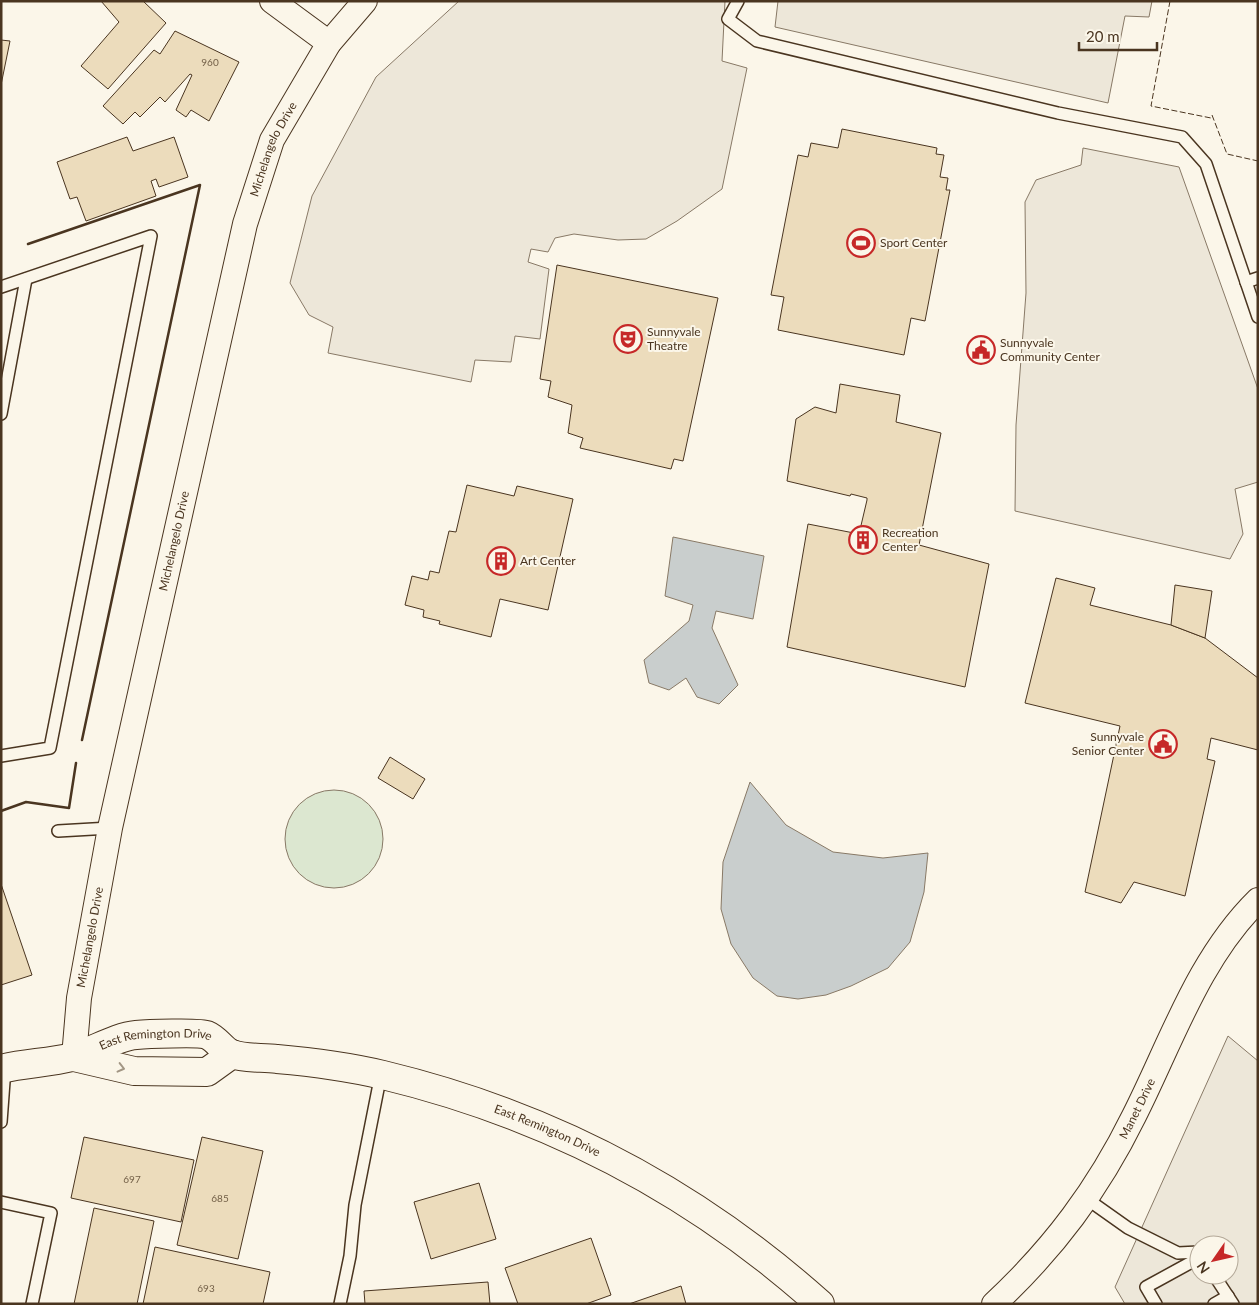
<svg xmlns="http://www.w3.org/2000/svg" width="1259" height="1305" viewBox="0 0 1259 1305" font-family="Lato,sans-serif">
<style>
.green{fill:#dce7d0;stroke:#887966}
.parking{fill:#ede7d9;stroke:#887966;fill-rule:evenodd}
.water{fill:#c9cecd;stroke:#887966}
.building{fill:#ecdcbc;stroke:#4a3520}
.lines{fill:none;stroke-linecap:round;stroke-linejoin:round}
.lane-casing{stroke:#4a3520;stroke-width:14}
.street-casing{stroke:#4a3520;stroke-width:26}
.secondary-casing{stroke:#4a3520;stroke-width:30}
.lane{stroke:#fbf6e9;stroke-width:11}
.street{stroke:#fbf6e9;stroke-width:24}
.secondary{stroke:#fbf6e9;stroke-width:28}
.fence{stroke:#4a3520;stroke-width:1;stroke-dasharray:6 2.5;stroke-linecap:butt}
.wall{stroke:#4a3520;stroke-width:2.5}
.oneway{stroke:#a29684}
.labels{text-anchor:middle;stroke-width:4;stroke-linejoin:round;paint-order:stroke}
.number-label{font-size:10px;fill:#725f47}
.street-label{font-size:12px;fill:#4a3520;stroke:#fbf6e9}
.poi-label{font-size:12px;fill:#4a3520;stroke:#fbf6e9;text-anchor:start}
</style>
<rect width="100%" height="100%" fill="#fbf6e9"/>
<circle class="green" cx="334" cy="839" r="49"/>
<g class="parking">
<polygon points="459,1 725,1 722,61 747,68 722,189 677,221 646,239 618,240 574,234 555,238 548,252 531,249 528,262 549,269 540,339 515,336 511,362 475,360 471,382 328,353 333,327 309,315 290,283 312,196 376,77"/>
<polygon points="778,1 1152,1 1149,17 1125,16 1108,103 775,27"/>
<polygon points="1083,148 1179,167 1258,389 1258,482 1235,489 1243,534 1230,559 1015,511 1016,425 1026,293 1025,202 1036,180 1081,165"/>
<path d="M1228,1036L1258,1061V1304H1125L1115,1287ZM1199,1245H1229V1275H1199Z"/>
</g>
<g class="water">
<polygon points="673,537 764,556 753,619 716,611 712,628 738,685 719,704 697,697 686,678 669,690 649,683 644,660 689,621 693,605 665,596"/>
<polygon points="750,782 786,825 833,852 883,858 928,853 924,892 910,942 888,968 851,986 826,995 798,999 777,996 753,978 731,944 721,909 723,862"/>
</g>
<g class="building">
<polygon points="101,1 143,1 166,23 108,89 81,66 119,22"/>
<polygon points="175,31 239,62 209,121 191,110 186,117 176,110 192,75 190,74 165,102 160,97 140,117 135,112 123,124 103,106 154,50 160,54"/>
<polygon points="1,40 10,41 1,85"/>
<polygon points="842,129 937,148 936,154 944,155 940,177 948,178 946,190 950,190 925,321 911,318 904,355 778,330 784,297 771,295 798,155 808,157 811,143 838,148"/>
<polygon points="127,137 133,151 174,137 188,177 159,187 156,179 151,181 156,196 86,221 77,197 70,199 57,162"/>
<polygon points="557,265 718,298 683,461 674,459 671,469 580,448 583,438 568,433 572,405 548,397 551,381 540,379"/>
<polygon points="840,384 900,395 896,422 941,433 919,545 989,564 965,687 787,647 808,524 859,534 867,500 867,498 851,494 850,496 787,481 796,419 815,407 836,413"/>
<polygon points="467,485 514,496 517,486 573,499 548,610 500,599 491,637 439,624 440,621 423,617 424,610 405,605 412,576 428,580 430,571 439,573 449,531 456,532"/>
<polygon points="1056,578 1095,588 1090,605 1171,625 1205,638 1258,678 1258,750 1211,738 1207,759 1215,761 1185,896 1134,882 1121,903 1085,892 1120,726 1025,703"/>
<polygon points="1175,585 1212,591 1205,638 1171,625"/>
<polygon points="390,757 425,779 413,799 378,778"/>
<polygon points="1,884 32,975 1,985"/>
<polygon points="84,1137 194,1160 181,1222 71,1198"/>
<polygon points="202,1137 263,1151 238,1259 177,1245"/>
<polygon points="479,1183 496,1239 431,1259 414,1202"/>
<polygon points="94,1208 154,1221 137,1304 74,1304"/>
<polygon points="591,1238 611,1295 586,1304 518,1304 505,1268"/>
<polygon points="155,1247 270,1272 263,1304 143,1304"/>
<polygon points="488,1282 490,1304 365,1304 364,1291"/>
<polygon points="681,1286 686,1304 629,1304"/>
</g>
<g class="lines">
<defs>
<g id="lane">
<polyline points="738,1 728,19 757,41 1058,113 1182,137 1206,164 1258,317"/>
<polyline points="1246,282 1258,278"/>
<polyline points="1,287 151,236 50,748 1,756"/>
<polyline points="1,414 26,279"/>
<polyline points="58,831 110,828"/>
<polyline points="1,1122 5,1068"/>
<polyline points="1087,1199 1128,1228 1178,1253 1199,1252"/>
<polyline points="1,1202 51,1213 32,1304"/>
<polyline points="1214,1275 1233,1304"/>
<polyline points="340,1304 350,1256 355,1205 381,1074"/>
<polyline points="1156,1304 1146,1287 1199,1258"/>
<polyline points="1214,1304 1228,1296"/>
</g>
<g id="street">
<polyline points="272,1 329,43"/>
<path id="s1" d="M74,1057L79,998L110,828L245,224L272,140L329,43L365,1"/>
<path id="s2" d="M994,1304C1054,1248 1098,1189 1134,1116C1171,1043 1198,959 1258,900"/>
</g>
<g id="secondary">
<polyline points="74,1057 134,1071 207,1072 232,1054"/>
<path id="s3" d="M1,1069C24,1063 49,1063 72,1057C93,1052 114,1037 136,1035C146,1034 199,1032 207,1035C217,1039 223,1051 232,1054C244,1059 263,1057 277,1059C312,1062 349,1067 383,1075C549,1115 693,1190 820,1304"/>
</g>
</defs>
<use href="#lane" class="lane-casing"/>
<use href="#street" class="street-casing"/>
<use href="#secondary" class="secondary-casing"/>
<use href="#lane" class="lane"/>
<use href="#street" class="street"/>
<use href="#secondary" class="secondary"/>
<g class="fence">
<polyline points="1170,1 1151,106 1211,118"/>
<polyline points="1212,115 1227,154 1258,161"/>
</g>
<g class="wall">
<polyline points="28,244 200,185 82,740"/>
<polyline points="1,811 26,802 69,808 76,763"/>
</g>
</g>
<defs><path id="oneway-chevron" d="M-2-3.5L2.5 0L-2 3.5" fill="none" stroke-width="1.6" stroke-linecap="round" stroke-linejoin="round" transform="scale(1.25)"/></defs>
<use class="oneway" href="#oneway-chevron" transform="translate(121 1068) rotate(14)"/>
<defs>
<symbol id="stadium-ring" viewBox="-11 -11 22 22"><circle r="9.5" fill="#fbf6e9" stroke="#c62828" stroke-width="1.5"/><path d="M0-5a6.5 5 0 1 0 0 10a6.5 5 0 1 0 0-10ZM-3.5-1.8h7v3.6h-7Z" fill="#c62828"/></symbol>
<symbol id="theatre-ring" viewBox="-11 -11 22 22"><circle r="9.5" fill="#fbf6e9" stroke="#c62828" stroke-width="1.5"/><path d="M-5-5.5Q0-4 5-5.5V0Q5 5 0 6Q-5 5-5 0ZM-3.3-2.5H-1v1.5H-3.3ZM1-2.5H3.3v1.5H1ZM-2.8 1Q0 5.5 2.8 1Z" fill="#c62828"/></symbol>
<symbol id="civic-ring" viewBox="-11 -11 22 22"><circle r="9.5" fill="#fbf6e9" stroke="#c62828" stroke-width="1.5"/><path d="M-.6-6.5H3V-4.5H.6V-3L4-1V1h2V6H-6V1h2V-1L-.6-3ZM-1.2 2.5V6h2.4V2.5Z" fill="#c62828"/></symbol>
<symbol id="building-ring" viewBox="-11 -11 22 22"><circle r="9.5" fill="#fbf6e9" stroke="#c62828" stroke-width="1.5"/><path d="M-4-6H4V6H1V3H-1V6H-4ZM-2.5-4.3h1.7v1.8h-1.7ZM.8-4.3h1.7v1.8H.8ZM-2.5-1h1.7V.8h-1.7ZM.8-1h1.7V.8H.8Z" fill="#c62828"/></symbol>
</defs>
<g fill-rule="evenodd">
<use href="#stadium-ring" x="845" y="227" width="32" height="32"/>
<use href="#theatre-ring" x="612" y="323" width="32" height="32"/>
<use href="#civic-ring" x="965" y="334" width="32" height="32"/>
<use href="#building-ring" x="847" y="524" width="32" height="32"/>
<use href="#building-ring" x="485" y="545" width="32" height="32"/>
<use href="#civic-ring" x="1147" y="728" width="32" height="32"/>
</g>
<g class="labels">
<g class="number-label">
<text x="210" y="66">960</text>
<text x="132" y="1183">697</text>
<text x="220" y="1202">685</text>
<text x="206" y="1292">693</text>
</g>
<g class="street-label">
<text dy="4" stroke="none"><textPath href="#s1" startOffset="931">Michelangelo Drive</textPath></text>
<text dy="4" stroke="none"><textPath href="#s1" startOffset="526">Michelangelo Drive</textPath></text>
<text dy="4" stroke="none"><textPath href="#s1" startOffset="121">Michelangelo Drive</textPath></text>
<text dy="4" stroke="none"><textPath href="#s3" startOffset="159">East Remington Drive</textPath></text>
<text dy="4" stroke="none"><textPath href="#s2" startOffset="244">Manet Drive</textPath></text>
<text dy="4" stroke="none"><textPath href="#s3" startOffset="569">East Remington Drive</textPath></text>
</g>
<g class="poi-label">
<text x="880" y="247">Sport Center</text>
<text x="647" y="336">Sunnyvale<tspan x="647" dy="14">Theatre</tspan></text>
<text x="1000" y="347">Sunnyvale<tspan x="1000" dy="14">Community Center</tspan></text>
<text x="882" y="537">Recreation<tspan x="882" dy="14">Center</tspan></text>
<text x="520" y="565">Art Center</text>
<text x="1144" y="741" text-anchor="end">Sunnyvale<tspan x="1144" dy="14">Senior Center</tspan></text>
</g>
</g>
<rect width="1259" height="1305" fill="none" stroke="#4a3520" stroke-width="5"/>
<g transform="translate(1214 1260) rotate(236)"><circle r="24" fill="#fbf6e9" stroke="#b4a999"/>
<path d="M0-4L9 19L0 12L-9 19Z" fill="#c62828"/>
<text y="-8" font-size="14" font-weight="bold" text-anchor="middle" fill="#4a3520">N</text>
</g>
<path d="M1079 42v8h78v-8" fill="none" stroke="#4a3520" stroke-width="2.5"/>
<text x="1086" y="42" font-size="15" fill="#4a3520" stroke="#fbf6e9" stroke-width="4" paint-order="stroke">20 m</text>
</svg>
